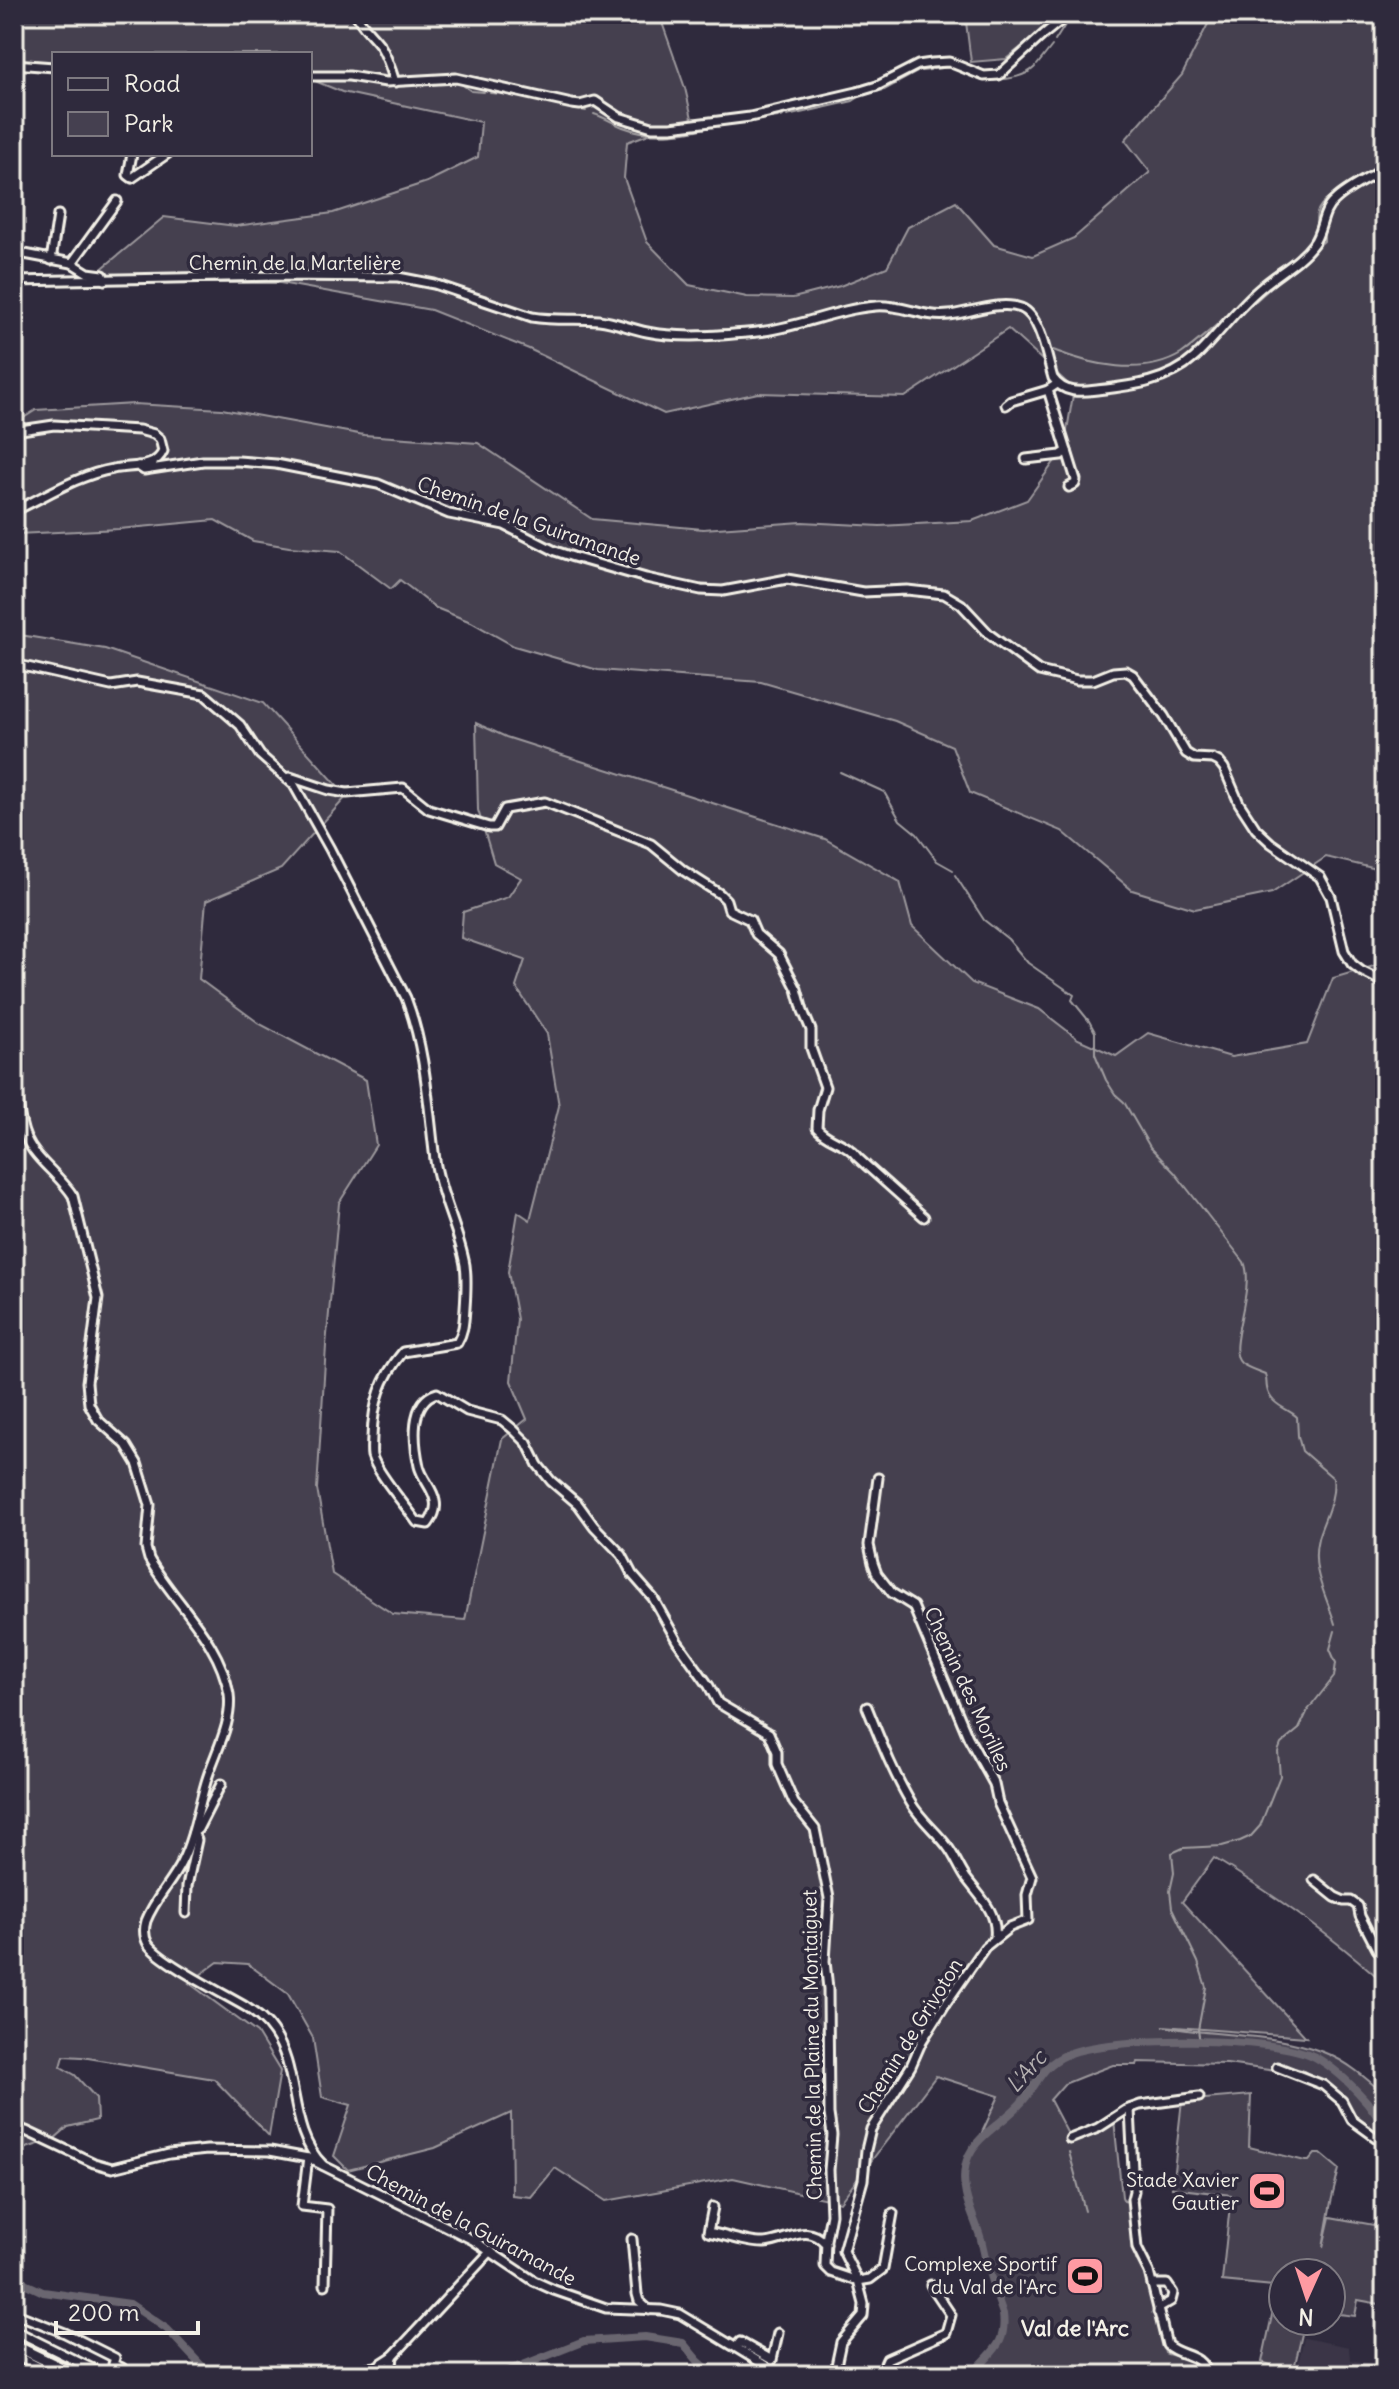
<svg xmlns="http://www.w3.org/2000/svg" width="1399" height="2389" viewBox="0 0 1399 2389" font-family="Delius,sans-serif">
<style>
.built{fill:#3b3647}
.green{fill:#454050;stroke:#9c989c;stroke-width:2}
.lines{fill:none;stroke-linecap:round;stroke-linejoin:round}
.stream{stroke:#a19ea0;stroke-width:2}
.river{stroke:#6a6670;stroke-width:8}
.minor-casing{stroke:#f4f1e8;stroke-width:13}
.major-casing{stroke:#f4f1e8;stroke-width:15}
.minor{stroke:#2f2a3d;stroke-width:7}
.major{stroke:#2f2a3d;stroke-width:9}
.labels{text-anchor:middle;stroke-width:7;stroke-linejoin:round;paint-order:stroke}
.street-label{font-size:20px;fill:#f4f1e8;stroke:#2f2a3d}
.poi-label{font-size:20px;fill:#f4f1e8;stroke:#2f2a3d;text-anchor:end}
.water-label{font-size:22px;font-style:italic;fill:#b6b2b2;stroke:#2f2a3d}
.neighbourhood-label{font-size:22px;font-weight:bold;fill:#f4f1e8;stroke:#2f2a3d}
</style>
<rect width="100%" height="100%" fill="#2f2a3d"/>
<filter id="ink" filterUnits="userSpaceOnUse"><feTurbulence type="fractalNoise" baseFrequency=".0125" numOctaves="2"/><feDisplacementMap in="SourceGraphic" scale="16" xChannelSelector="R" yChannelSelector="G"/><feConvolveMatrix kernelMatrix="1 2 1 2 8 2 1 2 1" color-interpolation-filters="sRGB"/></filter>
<g filter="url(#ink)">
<polygon class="built" points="1304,2338 1349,2347 1350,2360 1385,2366 1385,2375 1298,2375 1296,2373"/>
<g class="green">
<polygon points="14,14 659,14 685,88 692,118 627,142 624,178 647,242 689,285 747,297 793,298 840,286 887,267 908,227 956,202 994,245 1033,256 1074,238 1150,172 1125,140 1182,75 1213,14 1385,14 1385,871 1326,857 1272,893 1195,909 1132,890 1062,831 970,793 952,746 895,721 761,682 598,670 514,646 471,622 436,608 400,580 391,589 340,551 289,547 253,541 215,520 119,529 17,534 14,530 14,424 36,410 134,404 222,409 364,435 478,443 592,519 703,529 802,522 880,526 972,521 1027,500 1064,448 1074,389 1008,329 905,397 758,393 664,414 529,349 431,310 280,283 168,283 93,276 164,217 236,226 333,213 427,182 478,157 481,122 342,92 310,79 310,54 54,54 54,65 14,62"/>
<polygon points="965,14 1063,14 1006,59 971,62"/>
<path d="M14,634L105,649L263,703L347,796L281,869L206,901L199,979L260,1024L366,1080L376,1145L339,1203L326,1346L317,1489L332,1574L393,1614L465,1620L502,1439L527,1419L511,1381L517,1319L508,1272L518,1212L530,1220L559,1106L547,1034L516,987L525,960L461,938L463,912L508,897L521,878L494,863L478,810L476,723L506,737L825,839L900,882L912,926L972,983L1039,1009L1078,1039L1116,1056L1148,1033L1231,1057L1307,1044L1333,978L1377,965L1385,969V1984C1333,1936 1274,1895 1214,1858L1182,1902L1306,2037L1163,2026C1216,2037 1271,2032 1323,2052C1347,2061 1366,2078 1385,2095V2141L1358,2120L1339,2093L1302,2070L1277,2064L1276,2071L1227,2064L1138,2062L1137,2065H1113L1084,2076L1064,2084L1050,2100L1070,2138L1114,2120L1122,2197L1124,2201L1130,2202L1136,2260L1142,2264L1165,2353C1180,2359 1198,2356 1204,2375H1097L1095,2371L1087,2375H972C990,2351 1007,2347 1003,2314L979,2233L967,2202L963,2183L967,2155L978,2141L999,2096L936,2076L840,2202L733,2178L606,2201L555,2168L531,2197L512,2195L511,2113L435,2148L348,2170L334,2156L351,2105L322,2097L313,2038L288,1994L248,1964L218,1962L189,1983L257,2033L280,2071L269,2136L214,2079L82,2057L64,2056L61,2067L75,2075L96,2098L97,2120L68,2127L54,2139L14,2152Z"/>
<polygon points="1251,2095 1249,2147 1305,2161 1309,2161 1315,2154 1321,2154 1339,2169 1331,2202 1323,2247 1330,2217 1385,2227 1385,2305 1358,2300 1355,2316 1331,2313 1331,2273 1283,2273 1283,2287 1222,2281 1231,2195 1172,2188 1182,2101"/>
<polygon points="1275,2301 1283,2303 1283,2321 1305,2321 1293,2373 1262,2362"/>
</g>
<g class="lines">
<g class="stream">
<polyline points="1075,14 1076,14"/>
<polyline points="1055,41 1067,22"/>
<polyline points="1037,65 1052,46"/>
<polyline points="933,69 951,67 956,68"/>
<polyline points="921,71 930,70"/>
<path d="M995,80C1009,79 1025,77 1035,67"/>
<polyline points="460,83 471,91 484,92"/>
<polyline points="490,93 517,95"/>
<polyline points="551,103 586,111"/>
<path d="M594,114C604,117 613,123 623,127C652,138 681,134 711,127"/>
<polyline points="787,116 853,101 862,95 884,90 917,72"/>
<polyline points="781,117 783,116"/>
<polyline points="714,126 778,117"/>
<polyline points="1363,177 1385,159"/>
<path d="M1317,226C1312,205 1329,198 1344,189"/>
<polyline points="1310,253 1324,241 1324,234"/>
<polyline points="1231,323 1296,265"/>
<path d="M1053,350C1091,365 1143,377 1181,354C1194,345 1207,333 1220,322"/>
<polyline points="840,772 884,792 900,820 917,834 937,861 953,870"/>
<path d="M955,875L984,920L1008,939L1028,963L1074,995L1072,1000L1089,1021L1095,1032V1054L1106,1080L1115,1094L1124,1102L1150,1147L1175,1173L1244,1262C1256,1290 1225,1349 1241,1363C1247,1368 1258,1371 1265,1374C1267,1379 1266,1383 1267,1388C1270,1405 1287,1408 1297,1417L1298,1436L1302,1451L1333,1478C1336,1499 1324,1518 1318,1538C1310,1570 1326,1594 1335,1624"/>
<polyline points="1200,2042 1198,2030 1206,1987 1198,1962 1172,1908 1170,1891 1174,1873 1172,1853 1183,1848 1222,1846 1240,1841 1251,1836 1260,1826 1280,1776 1278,1752 1281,1744 1299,1729 1308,1710 1334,1677 1336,1663 1330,1649 1335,1631"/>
<polyline points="1069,2152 1085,2211"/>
</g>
<g class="river">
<polyline points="14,2275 28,2285 43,2292 130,2304 167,2329 210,2375"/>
<polyline points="498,2375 584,2341 645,2337 683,2343 698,2361 714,2375"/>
<path d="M972,2375C990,2351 1007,2347 1003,2314C998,2299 992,2284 988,2268C984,2256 983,2244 979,2233C971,2210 961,2192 965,2168C969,2139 1000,2126 1019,2105C1039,2085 1038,2067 1068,2054C1110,2036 1276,2036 1315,2057C1335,2068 1351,2084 1366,2101C1372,2108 1377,2117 1385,2124"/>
</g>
<defs>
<g id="minor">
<path d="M356,14C362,27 372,34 380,45C387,56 391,69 395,82"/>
<polyline points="14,64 54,67"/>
<polyline points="310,76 349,76 386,82 456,78 572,104 580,105 595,101 619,117 652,127 671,127 750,117 857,92 877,86 918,65 932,63 949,62 984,76 999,75 1044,34 1069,14"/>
<polyline points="132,154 128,175 132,178 167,154"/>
<polyline points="14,252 72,263 88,273 103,275 105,280"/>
<polyline points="51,260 58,215"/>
<polyline points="72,263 117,201"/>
<path d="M14,281L278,276L398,277L434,284L532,317C555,321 577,318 599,320C616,322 631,329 647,332C681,339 722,335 757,332C798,328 835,309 876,306C902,304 923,318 949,315C970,313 1000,300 1021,308C1041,316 1047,359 1053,378C1064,394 1081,392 1097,390C1131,386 1168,382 1194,358C1218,336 1236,308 1262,287C1278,273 1300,262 1313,244C1323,231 1321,212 1334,201C1348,187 1369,179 1385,168"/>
<polyline points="1057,384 1048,390 1076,480 1075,484 1069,487"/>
<polyline points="1006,405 1011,401 1048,390"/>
<path d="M14,431L54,425L139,430L154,434L160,439L163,451C155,470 131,465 113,469C78,475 46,496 14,511"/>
<polyline points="1026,459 1061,455 1067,451"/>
<polyline points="138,466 144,470 203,461 238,461 276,464 378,484 449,514 504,525 555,551 573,557 646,578 701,590 723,591 787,579 863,592 907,590 944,594 961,604 989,634 1039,671 1077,680 1093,680 1113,672 1126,671 1133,675 1164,716 1186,753 1194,758 1213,759 1219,762 1224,768 1239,803 1256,829 1271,843 1320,877 1331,897 1344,951 1352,964 1361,971 1385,983"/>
<path d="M14,664L111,686L137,682L204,694L240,725L260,755L294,785L330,849L406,998C426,1050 428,1105 435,1160C440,1196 459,1230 465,1265C467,1279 466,1294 465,1308C464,1322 464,1331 457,1343L403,1352C381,1378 373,1403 372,1437C372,1442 371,1450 372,1456C377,1473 406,1506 417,1522L428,1524C433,1517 437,1510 435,1501C433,1488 422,1479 419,1466C414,1443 409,1401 437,1393L467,1411L502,1420L514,1430L527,1443L538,1465L551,1481L578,1504L594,1526L622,1555L632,1574L653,1598L677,1641L709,1686L718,1703L769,1733L777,1752V1764L794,1803L815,1829L829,1898L825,1961L828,1989L829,2114L832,2135L829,2170L831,2214L826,2240L825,2266L831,2272L858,2281L864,2304L863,2316L841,2342L834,2375"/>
<path d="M287,779L290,777L329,790L347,793L403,788L429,809L489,827H495L505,809L545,802L651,844L684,871L720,894L726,900L729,910L750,920L756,934L779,954L797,989L803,1011L811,1030V1048L825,1087L818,1110L817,1128C829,1142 846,1141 858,1158L924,1217"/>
<path d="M14,1018C20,1053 13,1109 26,1138C36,1161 60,1175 73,1196L98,1298L87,1382L89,1404L98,1420L126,1445L137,1463L150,1505L146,1548L149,1559C175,1604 220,1640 229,1694C233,1724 214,1754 206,1782C198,1809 194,1837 181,1863C171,1883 154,1900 146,1921C144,1928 144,1937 148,1944C160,1962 224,1994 246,2007C256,2014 266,2021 273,2032C301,2071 287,2130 323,2165"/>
<polyline points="878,1478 869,1545 873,1563 877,1574 892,1593 913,1606 968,1737 994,1784 998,1803 1032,1877 1027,1895 1028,1920 1010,1927 985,1947 946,2003 922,2041 911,2066 871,2129 866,2150 863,2180 843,2251 858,2281 870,2279 883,2269 893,2213"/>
<path d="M867,1707C880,1739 893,1773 911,1803C921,1820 936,1831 947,1846C955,1856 959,1868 966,1878C980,1897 998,1912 995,1937"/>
<polyline points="1314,1880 1335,1897 1344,1901 1351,1901 1358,1906 1360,1916 1377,1949 1385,1956"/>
<polyline points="186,1913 187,1886 197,1840 193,1833 198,1829 221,1784"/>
<polyline points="1277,2067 1323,2085 1342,2101 1352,2120 1385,2144"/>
<path d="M1130,2109L1134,2191L1132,2199L1137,2248L1149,2272L1167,2345C1182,2358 1201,2352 1207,2375"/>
<polyline points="14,2127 26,2131 94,2163 112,2168 169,2154 207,2150 270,2151 308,2158 473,2240 534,2281 554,2290 606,2308 661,2310 680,2314 781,2375"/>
<polyline points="1070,2139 1098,2128 1126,2110 1140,2105 1199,2097"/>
<polyline points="308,2158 302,2206 327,2209 325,2285"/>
<path d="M713,2207L708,2232C725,2235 748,2244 765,2243C788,2241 807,2222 826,2244"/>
<polyline points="632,2239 637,2294 639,2301 649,2310"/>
<polyline points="1152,2284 1167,2284 1173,2293 1171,2301 1159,2308 1158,2312"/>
<polyline points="14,2313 65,2333 115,2358 113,2364 122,2368"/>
<polyline points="14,2330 105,2375"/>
<polyline points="736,2347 740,2342 772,2360 778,2333"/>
<polyline points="14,2354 55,2375"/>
<polyline points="318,2375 376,2367 393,2356 491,2251"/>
<polyline points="391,2375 393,2356"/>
<polyline points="880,2375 887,2359 946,2333 951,2315 931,2285"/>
</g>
<polyline id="major" points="14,2345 76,2375"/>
</defs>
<use href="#minor" class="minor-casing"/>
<use href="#major" class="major-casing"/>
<use href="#minor" class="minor"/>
<use href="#major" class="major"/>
</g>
</g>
<defs>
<symbol id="stadium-square" viewBox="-11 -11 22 22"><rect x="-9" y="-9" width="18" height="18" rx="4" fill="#ff9aa2" stroke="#2f2a3d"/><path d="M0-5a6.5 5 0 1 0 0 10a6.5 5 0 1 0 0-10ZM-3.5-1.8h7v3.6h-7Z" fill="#111"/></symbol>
</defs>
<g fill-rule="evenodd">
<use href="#stadium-square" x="1245" y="2169" width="44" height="44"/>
<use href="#stadium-square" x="1063" y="2254" width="44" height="44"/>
</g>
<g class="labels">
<g class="street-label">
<text x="295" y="270">Chemin de la Martelière</text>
<text transform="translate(529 521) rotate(19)" y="7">Chemin de la Guiramande</text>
<text transform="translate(968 1689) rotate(65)" y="7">Chemin des Morilles</text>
<text transform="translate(910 2036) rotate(-58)" y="7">Chemin de Grivoton</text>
<text transform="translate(812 2045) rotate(-91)" y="7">Chemin de la Plaine du Montaiguet</text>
<text transform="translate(471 2225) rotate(28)" y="7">Chemin de la Guiramande</text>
</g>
<g class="poi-label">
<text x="1239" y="2187">Stade Xavier<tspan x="1239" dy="23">Gautier</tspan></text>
<text x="1057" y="2271">Complexe Sportif<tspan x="1057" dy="23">du Val de l'Arc</tspan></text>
</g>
<g class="water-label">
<text transform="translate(1026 2071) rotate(-48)" y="8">L'Arc</text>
</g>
<g class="neighbourhood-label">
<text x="1075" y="2336">Val de l'Arc</text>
</g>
</g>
<rect width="1399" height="2389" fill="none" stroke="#2f2a3d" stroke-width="48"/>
<rect x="24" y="24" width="1351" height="2341" fill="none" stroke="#f4f1e8" stroke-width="3" filter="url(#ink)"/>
<rect x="52" y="52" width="260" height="104" fill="#2f2a3d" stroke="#7e7a81" stroke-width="2"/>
<rect x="68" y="78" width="40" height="12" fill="#2f2a3d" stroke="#7e7a81" stroke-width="2"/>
<text x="124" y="92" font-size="24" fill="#f4f1e8">Road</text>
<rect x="68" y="112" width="40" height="24" fill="#454050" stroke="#7e7a81" stroke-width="2"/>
<text x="124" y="132" font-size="24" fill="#f4f1e8">Park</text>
<g transform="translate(1307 2297) rotate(183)"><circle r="38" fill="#2f2a3d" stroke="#7e7a81" stroke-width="2"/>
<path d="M0-6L14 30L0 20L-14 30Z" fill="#ff9aa2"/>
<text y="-12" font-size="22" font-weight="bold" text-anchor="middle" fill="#f4f1e8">N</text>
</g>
<path d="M56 2321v12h142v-12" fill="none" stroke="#f4f1e8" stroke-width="4"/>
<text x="68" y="2321" font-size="24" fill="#f4f1e8" stroke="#2f2a3d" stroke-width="6" paint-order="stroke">200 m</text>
</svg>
